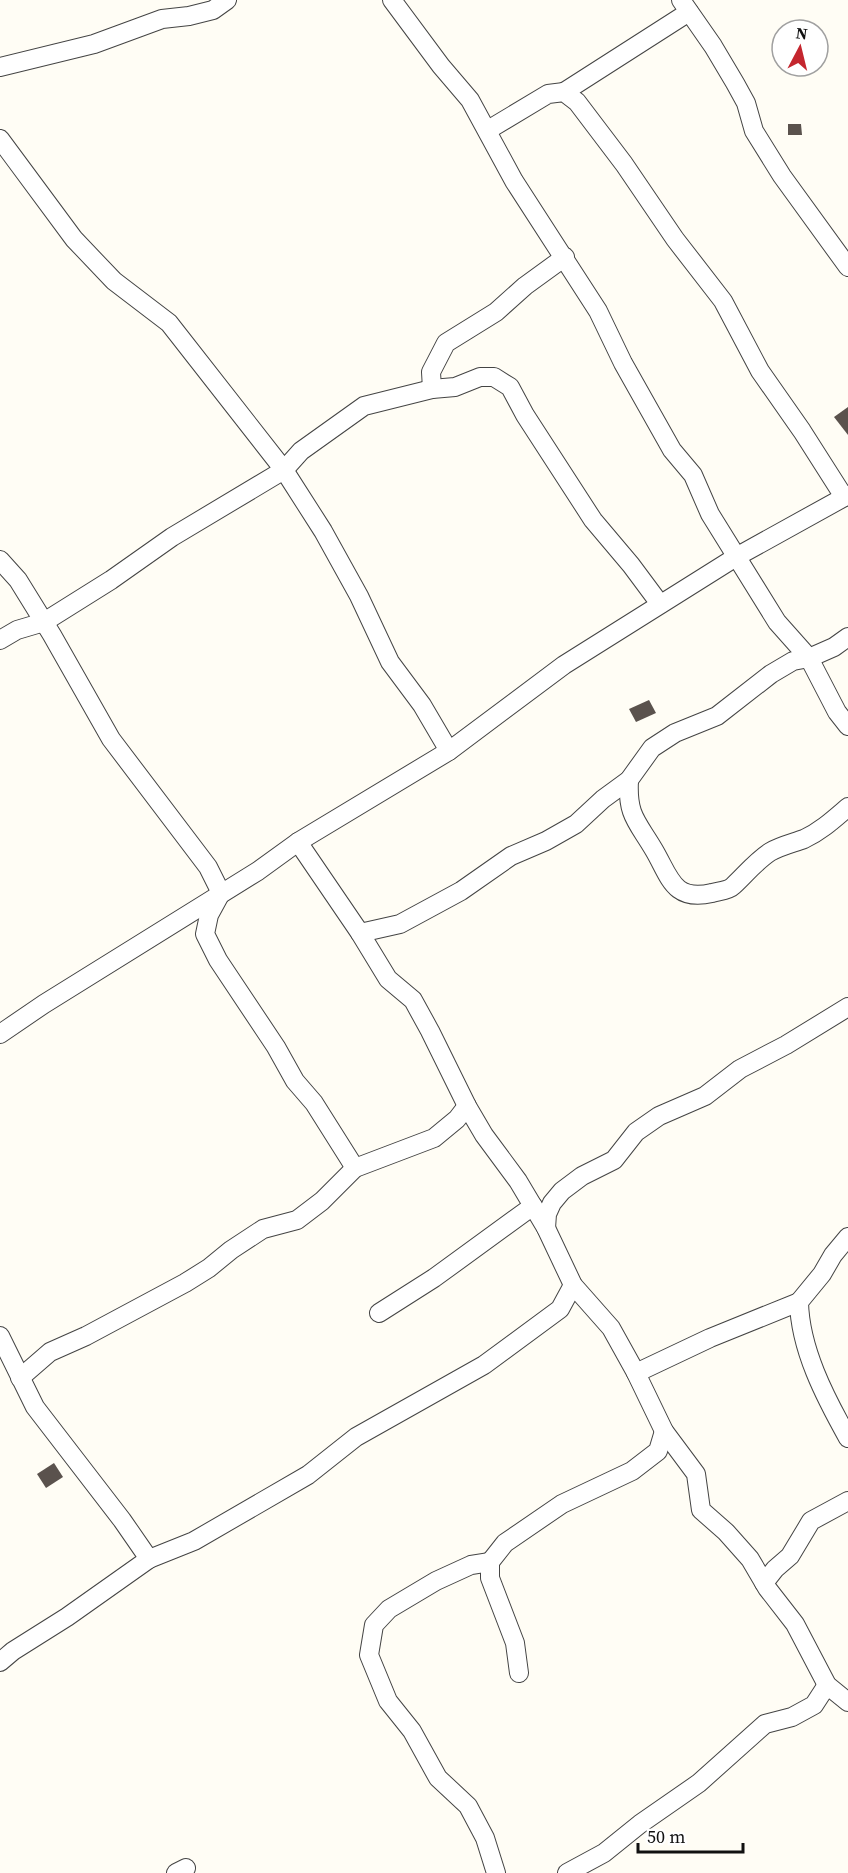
<svg xmlns="http://www.w3.org/2000/svg" width="848" height="1873" viewBox="0 0 848 1873" font-family="'Source Serif 4',serif">
<style>
.building{fill:#5a524d}
.lines{fill:none;stroke-linecap:round;stroke-linejoin:round}
.minor-casing{stroke:#444;stroke-width:20}
.minor{stroke:#fff;stroke-width:18}
</style>
<rect width="100%" height="100%" fill="#fffdf5"/>
<g class="building">
<polygon points="788,124 801,124 802,135 788,135"/>
<polygon points="848,407 848,435 834,417"/>
<polygon points="649,700 656,713 636,722 629,709"/>
<polygon points="54,1463 63,1477 46,1488 37,1474"/>
</g>
<g class="lines">
<defs>
<g id="minor">
<polyline points="392,0 441,66 470,100 514,181 598,311 623,363 672,450 693,475 710,514 777,622 809,658 837,712 848,726"/>
<polyline points="681,0 713,46 735,83 746,103 754,131 782,176 848,267"/>
<polyline points="0,67 94,44 162,19 189,16 213,10 227,0"/>
<polyline points="564,92 689,12"/>
<polyline points="488,130 548,94 564,92 577,102 624,164 675,239 723,301 760,371 802,431 844,497"/>
<polyline points="0,139 74,239 114,281 169,323 284,470 323,531 359,596 390,662 422,705 449,751"/>
<polyline points="432,389 431,372 446,343 496,312 525,286 565,257"/>
<polyline points="0,560 18,580 52,635 111,739 208,867 221,893 209,915 205,934 218,960 276,1047 295,1081 314,1103 355,1168"/>
<polyline points="0,640 17,630 44,622 111,580 172,537 284,470 301,451 364,406 432,389 455,387 480,377 494,377 510,387 525,415 593,520 631,565 660,604"/>
<path d="M629,780C627,816 637,821 654,850C670,877 673,902 712,893C718,891 728,891 733,886C746,874 755,862 770,852C780,846 793,843 804,839C821,831 834,819 848,807"/>
<polyline points="298,842 360,933 388,979 413,1000 430,1031 467,1106 484,1135 518,1181 546,1228 573,1285 611,1328 636,1373 664,1431 696,1474 701,1510 726,1532 750,1559 767,1588 795,1624 827,1685 848,1702"/>
<polyline points="360,933 400,924 461,891 511,856 546,841 576,824 603,799 629,780 652,748 675,733 717,716 771,674 793,661 809,658 834,647 848,637"/>
<polyline points="0,1034 44,1004 258,871 298,842 449,751 564,665 736,557 848,495"/>
<polyline points="546,1228 547,1214 552,1203 562,1191 582,1176 614,1160 636,1132 659,1116 705,1096 740,1069 786,1045 848,1007"/>
<path d="M848,1237L833,1255L822,1274L799,1302C800,1349 825,1397 848,1438"/>
<polyline points="379,1313 434,1278 533,1206"/>
<polyline points="0,1336 35,1407 122,1520 149,1559"/>
<polyline points="636,1373 710,1338 799,1302"/>
<polyline points="20,1378 50,1352 86,1336 185,1283 209,1268 231,1250 263,1229 297,1220 322,1201 355,1168 434,1138 457,1119 467,1106"/>
<polyline points="490,1562 471,1565 436,1581 389,1609 374,1625 369,1655 388,1701 412,1731 438,1778 468,1806 485,1838 496,1873"/>
<polyline points="764,1583 775,1569 790,1556 811,1521 848,1501"/>
<polyline points="0,1662 13,1651 67,1617 149,1559 194,1541 308,1475 356,1437 484,1365 560,1309 573,1285"/>
<polyline points="519,1673 515,1643 490,1578 490,1562 505,1543 562,1504 632,1471 658,1451 664,1431"/>
<polyline points="176,1873 186,1868"/>
<polyline points="567,1873 604,1853 640,1824 699,1783 765,1724 792,1717 814,1705 827,1685"/>
</g>
</defs>
<use href="#minor" class="minor-casing"/>
<use href="#minor" class="minor"/>
</g>
<g transform="translate(800 48) rotate(7)"><circle r="28" fill="#ffffff" stroke="#a0a0a0" stroke-width="1.5"/>
<path d="M0-4.5L10 22L0 15L-10 22Z" fill="#c4262e"/>
<text y="-9" font-size="16" font-weight="bold" text-anchor="middle" fill="#111111">N</text>
</g>
<path d="M638 1843v9h105v-9" fill="none" stroke="#111111" stroke-width="3"/>
<text x="647" y="1843" font-size="18" fill="#111111" stroke="#ffffff" stroke-width="4.5" paint-order="stroke">50 m</text>
</svg>
